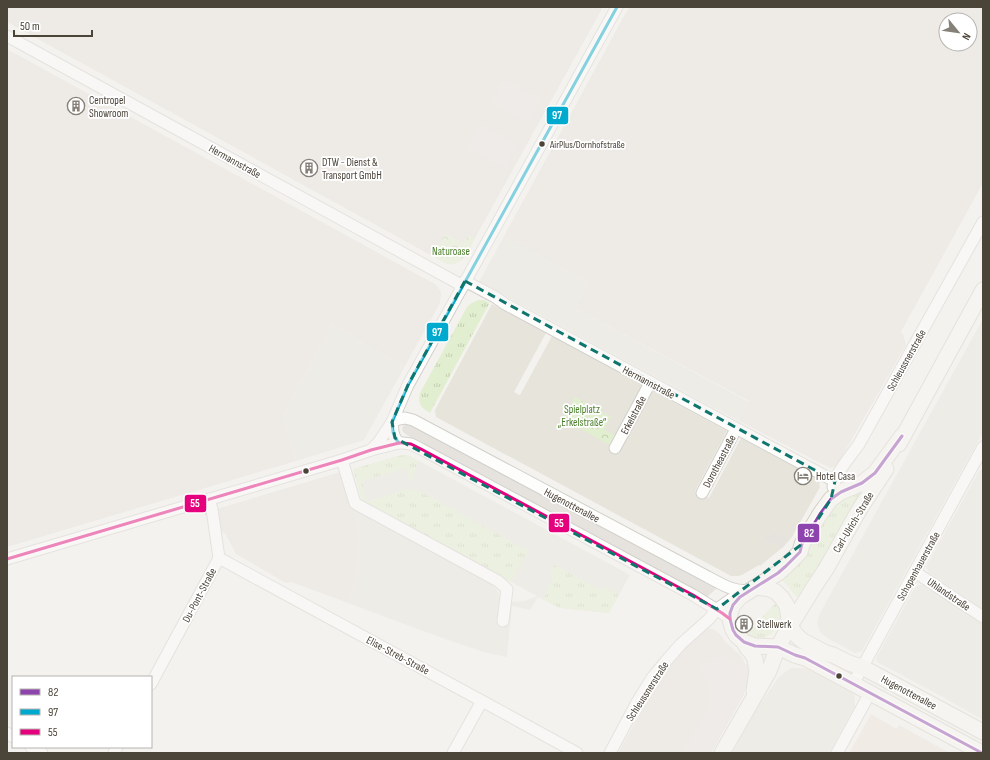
<svg xmlns="http://www.w3.org/2000/svg" width="990" height="760" viewBox="0 0 990 760" font-family="'Sofia Sans Condensed',sans-serif">
<style>
.residential{fill:#e7e4dc}
.industrial{fill:#e6e2de;fill-rule:evenodd}
.education{fill:#eae5da}
.grass{fill:url(#grass-tufts)}
.forest{fill:url(#forest-crowns)}
.parking{fill:#e6e3df}
.lines{fill:none;stroke-linecap:round;stroke-linejoin:round}
.street-casing{stroke:#d2d0cb;stroke-width:13}
.secondary-casing{stroke:#d3cfc5;stroke-width:17}
.street{stroke:#fdfdfc;stroke-width:11}
.secondary{stroke:#f7f6f1;stroke-width:15}
.bus-1-casing{stroke:#fff;stroke-width:6}
.bus-2-casing{stroke:#fff;stroke-width:6}
.bus-3-casing{stroke:#fff;stroke-width:6}
.bus-1{stroke:#8e44ad;stroke-width:3}
.bus-2{stroke:#00a9ce;stroke-width:3}
.bus-3{stroke:#e5007d;stroke-width:3}
.marked{fill:none;stroke:#0f766e;stroke-width:3;stroke-dasharray:8 5;stroke-linejoin:round}
.bus-dot{fill:#4b4439;stroke:#fff;stroke-width:1.5}
.labels{text-anchor:middle;stroke-width:3.5;stroke-linejoin:round;paint-order:stroke}
.bus-label{font-size:10px;fill:#4b4439;stroke:#fff;text-anchor:start}
.poi-label{font-size:11px;fill:#4b4439;stroke:#fff;text-anchor:start}
.street-label{font-size:11px;fill:#4b4439;stroke:#fff}
.park-label{font-size:11px;fill:#4a7f2a;stroke:#fff}
.line-badge{stroke:#fff;stroke-width:1.5}
.badge-label{font-size:11px;text-anchor:middle;font-weight:bold;fill:#fff}
</style>
<defs>
<pattern id="grass-tufts" width="24" height="20" patternUnits="userSpaceOnUse"><rect width="24" height="20" fill="#e1eecf"/><path d="M3 7l-1-3M5 7V3M7 7l1-3M15 17l-1-3M17 17v-4M19 17l1-3" fill="none" stroke="#c3cdb2"/></pattern>
<pattern id="forest-crowns" width="20" height="18" patternUnits="userSpaceOnUse"><rect width="20" height="18" fill="#e1eecf"/><path d="M2 6a3 3 0 1 1 6 0M12 15a3 3 0 1 1 6 0" fill="none" stroke="#c3cdb2"/></pattern>
</defs>
<rect width="100%" height="100%" fill="#f4f2ee"/>
<g class="residential">
<polygon points="504,236 589,283 575,308 749,402 739,421 691,396 479,282"/>
<polygon points="492,304 546,333 514,392 520,395 552,336 643,385 620,451 653,391 727,431 695,491 709,498 741,438 821,481 819,484 820,487 792,537 782,548 760,566 759,565 742,575 737,576 731,576 436,417 435,410"/>
<polygon points="983,319 983,432 862,651 855,653 827,638 820,632 817,624 819,615"/>
<polygon points="332,325 405,366 364,440 296,461 282,417"/>
<polygon points="402,455 408,455 630,575 609,613 560,608 538,597 530,610 512,606 507,657 484,652 445,639 348,603 354,588 360,536 351,508 490,583 498,591 500,597 500,603 525,601 537,596 362,501 353,469"/>
<polygon points="983,469 983,609 928,572 926,567 979,471"/>
<polygon points="920,585 923,585 983,624 983,720 941,696 877,662 876,658 916,586"/>
<polygon points="791,668 802,668 807,669 854,694 855,706 829,753 732,753 759,705 779,677"/>
</g>
<g class="industrial">
<polygon points="7,7 603,7 464,258 460,261 450,264 445,263 7,22"/>
<path d="M629,7H983V183L901,332L903,334L906,345L837,465L831,468L822,464L739,421L749,401L575,308L589,283L504,236ZM946,20H970V44H946Z"/>
<polygon points="7,49 433,283 438,287 441,292 441,296 440,303 405,366 332,325 282,417 296,461 7,547"/>
<polygon points="340,472 360,536 354,588 348,603 291,582 286,583 236,554 226,535 203,513"/>
<polygon points="706,627 710,629 713,629 719,633 725,641 743,658 745,665 748,664 747,685 743,696 711,753 618,753 645,704 643,703 656,682 671,663 685,647"/>
</g>
<polygon class="education" points="871,714 897,729 899,725 950,753 849,753"/>
<g class="grass">
<path d="M478,300H484L489,303V304L430,413C420,407 418,404 420,393L467,307L472,303Z"/>
<polygon points="402,455 408,455 418,460 416,466 412,483 411,483 406,468 362,481 366,498 365,499 366,502 407,489 419,491 528,551 511,582 362,501 353,469"/>
<polygon points="864,490 800,599 794,594 786,584 777,577 837,501"/>
<polygon points="554,565 602,591 605,587 619,595 609,613 560,608 543,599 547,592 546,591 552,579 550,572"/>
<path d="M776,602C777,605 779,608 780,611C783,626 768,643 752,638C750,638 748,636 746,635Z"/>
</g>
<g class="forest">
<path d="M445,234L463,243L468,235L475,239C469,249 464,265 450,264C444,264 438,259 433,256Z"/>
<polygon points="575,397 611,417 604,429 616,436 611,446 563,419"/>
</g>
<g class="parking">
<polygon points="504,79 541,99 528,123 491,103"/>
<polygon points="480,124 517,144 504,168 467,148"/>
<polygon points="408,423 411,424 717,588 707,597 407,435 403,432 402,428 404,425"/>
<polygon points="773,532 789,540 782,548 764,539 766,535 770,537"/>
<polygon points="720,654 735,663 745,665 748,664 749,674 743,696 711,753 682,753 710,705 710,691 699,668"/>
</g>
<g class="lines">
<defs>
<g id="street">
<polyline points="7,36 463,286"/>
<polyline points="465,281 495,297 505,304 825,476 835,481"/>
<polyline points="399,443 395,438 393,432 392,422 408,385 617,7"/>
<polyline points="615,448 650,383"/>
<path d="M371,450L378,443L392,422L399,419L405,418L413,420L708,577C722,584 734,593 750,590"/>
<polyline points="342,460 355,503 358,505 498,581 507,589 503,621"/>
<path d="M833,487C836,472 850,457 859,444L983,222"/>
<polyline points="702,493 736,429"/>
<polyline points="219,558 482,701 577,753"/>
<polyline points="7,559 342,460 371,450 399,443 403,443 411,444 421,449 693,595 722,613 730,619"/>
<polyline points="915,572 983,617"/>
<polyline points="151,684 219,558 212,509 209,499"/>
<polyline points="853,684 983,447"/>
<polyline points="7,733 13,737"/>
<polyline points="31,747 42,753"/>
<polyline points="114,753 117,747"/>
<polyline points="453,753 482,701"/>
<polyline points="610,753 636,704 652,678 666,661 681,644 709,619 717,609 737,595"/>
<polyline points="837,753 870,693"/>
</g>
<g id="secondary">
<polyline points="902,436 875,473 862,483 841,492 831,499 820,514 802,544 800,552 786,566 778,573 740,597 733,605 730,613 730,619 733,630 736,635 744,642 755,646 778,647 795,655 805,658 982,753"/>
<polyline points="899,444 983,290"/>
<polyline points="757,587 770,589 776,592 782,598 787,606 790,626 796,635 803,641 826,653 833,655 849,663 862,667 983,732"/>
<polyline points="744,642 747,648 751,652 755,659 757,671 754,691"/>
<polyline points="722,753 769,671 778,647 785,634 814,587 826,569 859,510 886,469"/>
</g>
</defs>
<use href="#street" class="street-casing"/>
<use href="#secondary" class="secondary-casing"/>
<use href="#street" class="street"/>
<use href="#secondary" class="secondary"/>
<defs>
<polyline id="bus-1" points="902,436 875,473 862,483 841,492 831,499 820,514 802,544 800,552 786,566 778,573 740,597 733,605 730,613 730,619 733,630 736,635 744,642 755,646 778,647 795,655 805,658 982,753"/>
<polyline id="bus-2" points="399,443 395,438 393,432 392,422 408,385 617,7"/>
<polyline id="bus-3" points="7,559 342,460 371,450 399,443 403,443 411,444 421,449 693,595 722,613 730,619"/>
</defs>
<use href="#bus-1" class="bus-1-casing"/>
<use href="#bus-2" class="bus-2-casing"/>
<use href="#bus-3" class="bus-3-casing"/>
<use href="#bus-1" class="bus-1"/>
<use href="#bus-2" class="bus-2"/>
<use href="#bus-3" class="bus-3"/>
</g>
<path d="M0 0H990V760H0ZM465,281L835,481L831,499L802,544L717,609L395,438L392,422L408,385Z" fill="#f4f2ee" fill-opacity=".55" fill-rule="evenodd"/>
<path class="marked" d="M465,281L835,481L831,499L802,544L717,609L395,438L392,422L408,385Z"/>
<defs>
<symbol id="building-ring" viewBox="-11 -11 22 22"><circle r="9.5" fill="#fff" stroke="#868178" stroke-width="1.5"/><path d="M-4-6H4V6H1V3H-1V6H-4ZM-2.5-4.3h1.7v1.8h-1.7ZM.8-4.3h1.7v1.8H.8ZM-2.5-1h1.7V.8h-1.7ZM.8-1h1.7V.8H.8Z" fill="#868178"/></symbol>
<symbol id="hotel-ring" viewBox="-11 -11 22 22"><circle r="9.5" fill="#fff" stroke="#868178" stroke-width="1.5"/><path d="M-6-4.5h1.5V1H6V5H4.5V3h-9V5H-6ZM-4 0a1.8 1.8 0 1 1 3.6 0ZM.5 0V-2.5h3Q6-2.5 6 0Z" fill="#868178"/></symbol>
</defs>
<g fill-rule="evenodd">
<use href="#building-ring" x="66" y="96" width="20" height="20"/>
<use href="#building-ring" x="299" y="158" width="20" height="20"/>
<use href="#hotel-ring" x="793" y="466" width="20" height="20"/>
<use href="#building-ring" x="734" y="614" width="20" height="20"/>
</g>
<g class="bus-dot">
<circle cx="542" cy="144" r="3.5"/>
<circle cx="306" cy="471" r="3.5"/>
<circle cx="839" cy="676" r="3.5"/>
</g>
<g class="labels">
<g class="bus-label">
<text x="550" y="148">AirPlus/Dornhofstraße</text>
</g>
<g class="poi-label">
<text x="89" y="104">Centropel<tspan x="89" dy="13">Showroom</tspan></text>
<text x="322" y="166">DTW - Dienst &amp;<tspan x="322" dy="13">Transport GmbH</tspan></text>
<text x="816" y="480">Hotel Casa</text>
<text x="757" y="628">Stellwerk</text>
</g>
<g class="street-label">
<text transform="translate(235 161) rotate(29)" y="4">Hermannstraße</text>
<text transform="translate(906 360) rotate(-61)" y="4">Schleussnerstraße</text>
<text transform="translate(649 382) rotate(28)" y="4">Hermannstraße</text>
<text transform="translate(633 415) rotate(-62)" y="4">Erkelstraße</text>
<text transform="translate(719 461) rotate(-62)" y="4">Dorotheastraße</text>
<text transform="translate(572 505) rotate(28)" y="4">Hugenottenallee</text>
<text transform="translate(853 522) rotate(-59)" y="4">Carl-Ulrich-Straße</text>
<text transform="translate(918 566) rotate(-61)" y="4">Schopenhauerstraße</text>
<text transform="translate(949 594) rotate(34)" y="4">Uhlandstraße</text>
<text transform="translate(199 595) rotate(-62)" y="4">Du-Pont-Straße</text>
<text transform="translate(398 655) rotate(28)" y="4">Elise-Streb-Straße</text>
<text transform="translate(647 691) rotate(-57)" y="4">Schleussnerstraße</text>
<text transform="translate(909 692) rotate(28)" y="4">Hugenottenallee</text>
</g>
<g class="park-label">
<text x="451" y="255">Naturoase</text>
<text x="582" y="413">Spielplatz<tspan x="582" dy="13">„Erkelstraße“</tspan></text>
</g>
</g>
<g class="line-badge">
<rect x="546" y="106" width="23" height="19" rx="4" fill="#00a9ce"/>
<rect x="426" y="322" width="23" height="20" rx="4" fill="#00a9ce"/>
<rect x="184" y="494" width="23" height="19" rx="4" fill="#e5007d"/>
<rect x="548" y="513" width="22" height="20" rx="4" fill="#e5007d"/>
<rect x="797" y="523" width="23" height="20" rx="4" fill="#8e44ad"/>
</g>
<g class="badge-label">
<text x="557" y="119">97</text>
<text x="437" y="336">97</text>
<text x="195" y="507">55</text>
<text x="559" y="527">55</text>
<text x="809" y="537">82</text>
</g>
<rect width="990" height="760" fill="none" stroke="#4b4439" stroke-width="16"/>
<rect x="12" y="676" width="140" height="72" fill="#ffffff" stroke="#b7b4b0"/>
<rect x="20" y="689" width="20" height="6" fill="#8e44ad" stroke="#b7b4b0"/>
<text x="48" y="696" font-size="12" fill="#4b4439">82</text>
<rect x="20" y="709" width="20" height="6" fill="#00a9ce" stroke="#b7b4b0"/>
<text x="48" y="716" font-size="12" fill="#4b4439">97</text>
<rect x="20" y="729" width="20" height="6" fill="#e5007d" stroke="#b7b4b0"/>
<text x="48" y="736" font-size="12" fill="#4b4439">55</text>
<g transform="translate(958 32) rotate(119)"><circle r="19" fill="#ffffff" stroke="#b7b4b0"/>
<path d="M0-3L7 15L0 10L-7 15Z" fill="#868178"/>
<text y="-6" font-size="11" font-weight="bold" text-anchor="middle" fill="#4b4439">N</text>
</g>
<path d="M14 30v6h78v-6" fill="none" stroke="#4b4439" stroke-width="2"/>
<text x="20" y="30" font-size="12" fill="#4b4439" stroke="#ffffff" stroke-width="3" paint-order="stroke">50 m</text>
</svg>
